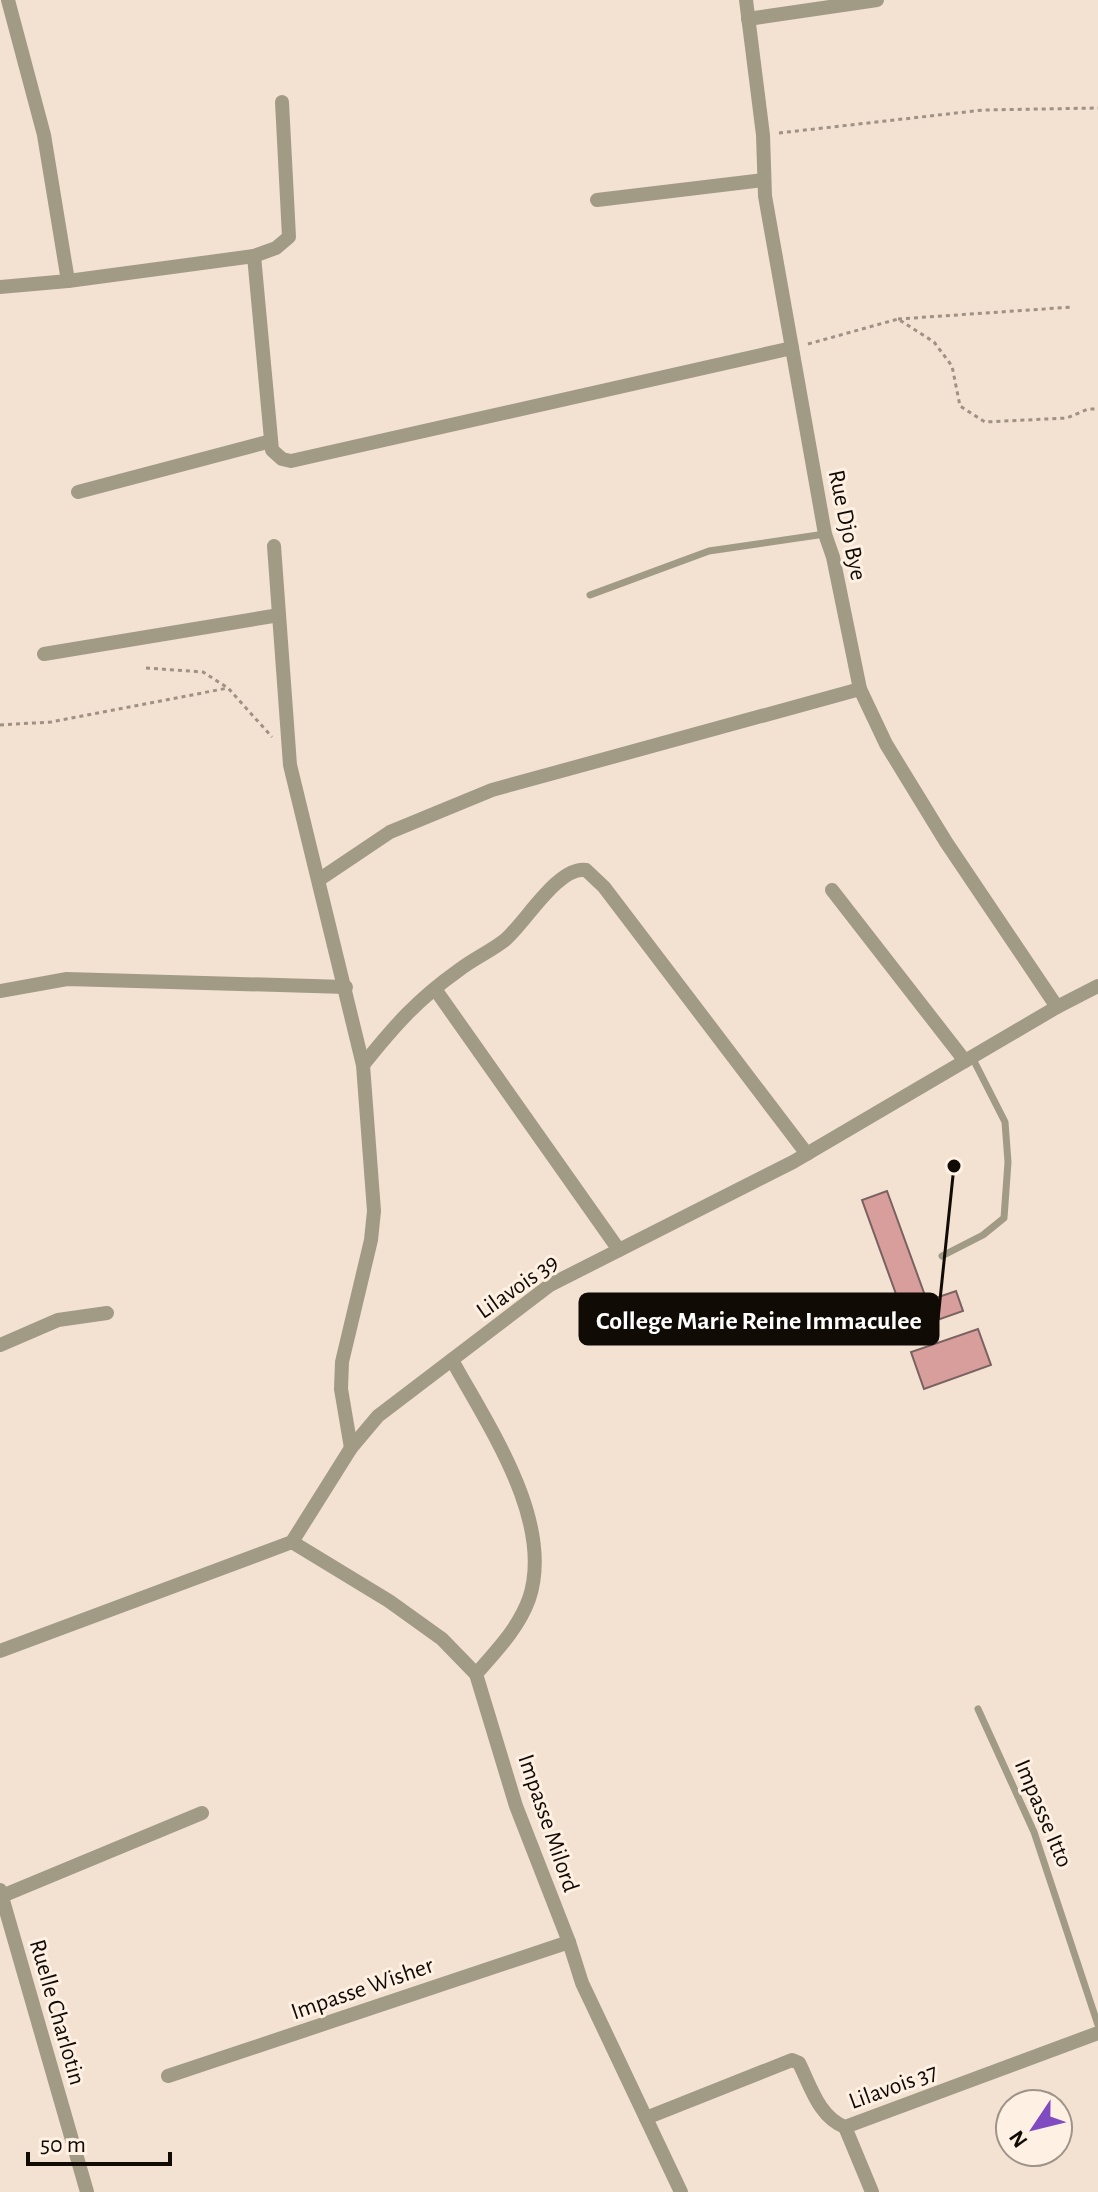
<svg xmlns="http://www.w3.org/2000/svg" width="1098" height="2192" viewBox="0 0 1098 2192" font-family="'Alegreya Sans',sans-serif">
<style>
.building{fill:#d79e9c;stroke:#796261;stroke-width:2}
.lines{fill:none;stroke-linecap:round;stroke-linejoin:round}
.path{stroke:#9e9185;stroke-width:3;stroke-dasharray:4 4;stroke-linecap:butt}
.lane{stroke:#a19b86;stroke-width:7}
.street{stroke:#a19b86;stroke-width:14}
.labels{text-anchor:middle;stroke-width:6;stroke-linejoin:round;paint-order:stroke}
.street-label{font-size:24px;fill:#110b06;stroke:#fef0e2}
.leader{fill:none;stroke:#110b06;stroke-width:3}
.callout-dot{fill:#110b06;stroke:#fef0e2;stroke-width:3}
.callout{fill:#110b06;stroke:#110b06;stroke-width:3}
.callout-label{font-size:26px;text-anchor:middle;font-weight:bold;fill:#fff}
</style>
<rect width="100%" height="100%" fill="#f3e2d1"/>
<g class="building">
<polygon points="887,1191 927,1301 956,1291 963,1311 909,1330 862,1200"/>
<polygon points="978,1329 991,1365 924,1389 911,1352"/>
</g>
<g class="lines">
<g class="path">
<polyline points="779,133 983,110 1098,108"/>
<polyline points="898,319 1073,307"/>
<polyline points="808,344 898,319 934,342 952,366 960,406 985,422 1067,418 1088,409 1098,409"/>
<polyline points="146,668 203,672 228,688 272,737"/>
<polyline points="0,725 51,722 228,688"/>
</g>
<g class="lane">
<polyline points="590,595 709,551 825,534"/>
<polyline points="942,1256 983,1235 1004,1218 1008,1162 1005,1122 972,1057"/>
<polyline points="978,1709 1034,1832 1098,2025"/>
</g>
<g class="street">
<polyline points="8,0 44,135 68,281"/>
<polyline points="746,0 763,135 765,196 825,534 833,557 860,689 886,744 946,842 1057,1007"/>
<polyline points="748,19 877,0"/>
<polyline points="597,200 764,180"/>
<polyline points="254,256 272,450 282,459 291,461 792,348"/>
<polyline points="0,287 68,281 254,256 276,248 289,237 282,102"/>
<polyline points="78,492 271,441"/>
<polyline points="274,546 290,765 363,1065 374,1211 371,1240 342,1362 341,1389 351,1448"/>
<polyline points="44,654 279,615"/>
<polyline points="320,879 390,832 492,790 860,689"/>
<polyline points="832,890 965,1061"/>
<polyline points="435,989 619,1250"/>
<polyline points="0,991 67,979 346,987"/>
<path d="M363,1065C394,1026 418,999 459,970C473,959 491,951 505,940C526,922 558,866 586,870L604,887L807,1154"/>
<polyline points="0,1345 58,1320 107,1313"/>
<path d="M452,1360C488,1426 555,1522 529,1599C518,1629 496,1651 476,1674"/>
<polyline points="292,1542 389,1601 442,1639 476,1674 516,1806 569,1942 582,1983 681,2192"/>
<polyline points="0,1651 292,1542 351,1448 378,1416 550,1285 793,1162 1057,1007 1098,986"/>
<polyline points="0,1890 87,2192"/>
<polyline points="2,1896 202,1813"/>
<polyline points="168,2076 569,1942"/>
<path d="M646,2118L792,2060L799,2063C811,2087 819,2117 845,2127L1098,2033"/>
<polyline points="845,2127 872,2192"/>
</g>
</g>
<g class="labels">
<g class="street-label">
<text transform="translate(848 525) rotate(78)" y="8">Rue Djo Bye</text>
<text transform="translate(517 1286) rotate(-35)" y="8">Lilavois 39</text>
<text transform="translate(1044 1813) rotate(67)" y="8">Impasse Itto</text>
<text transform="translate(549 1823) rotate(71)" y="8">Impasse Milord</text>
<text transform="translate(362 1988) rotate(-19)" y="8">Impasse Wisher</text>
<text transform="translate(58 2012) rotate(74)" y="8">Ruelle Charlotin</text>
<text transform="translate(893 2086) rotate(-20)" y="8">Lilavois 37</text>
</g>
</g>
<path class="leader" d="M954 1166L938 1319"/>
<circle class="callout-dot" cx="954" cy="1166" r="8"/>
<rect class="callout" x="580" y="1294" width="358" height="50" rx="8"/>
<g class="callout-label">
<text x="759" y="1329">College Marie Reine Immaculee</text>
</g>
<g transform="translate(1034 2128) rotate(235)"><circle r="38" fill="#fef0e2" stroke="#9f948a" stroke-width="2"/>
<path d="M0-6L14 30L0 20L-14 30Z" fill="#804ac1"/>
<text y="-12" font-size="22" font-weight="bold" text-anchor="middle" fill="#110b06">N</text>
</g>
<path d="M28 2152v12h142v-12" fill="none" stroke="#110b06" stroke-width="4"/>
<text x="40" y="2152" font-size="24" fill="#110b06" stroke="#fef0e2" stroke-width="6" paint-order="stroke">50 m</text>
</svg>
